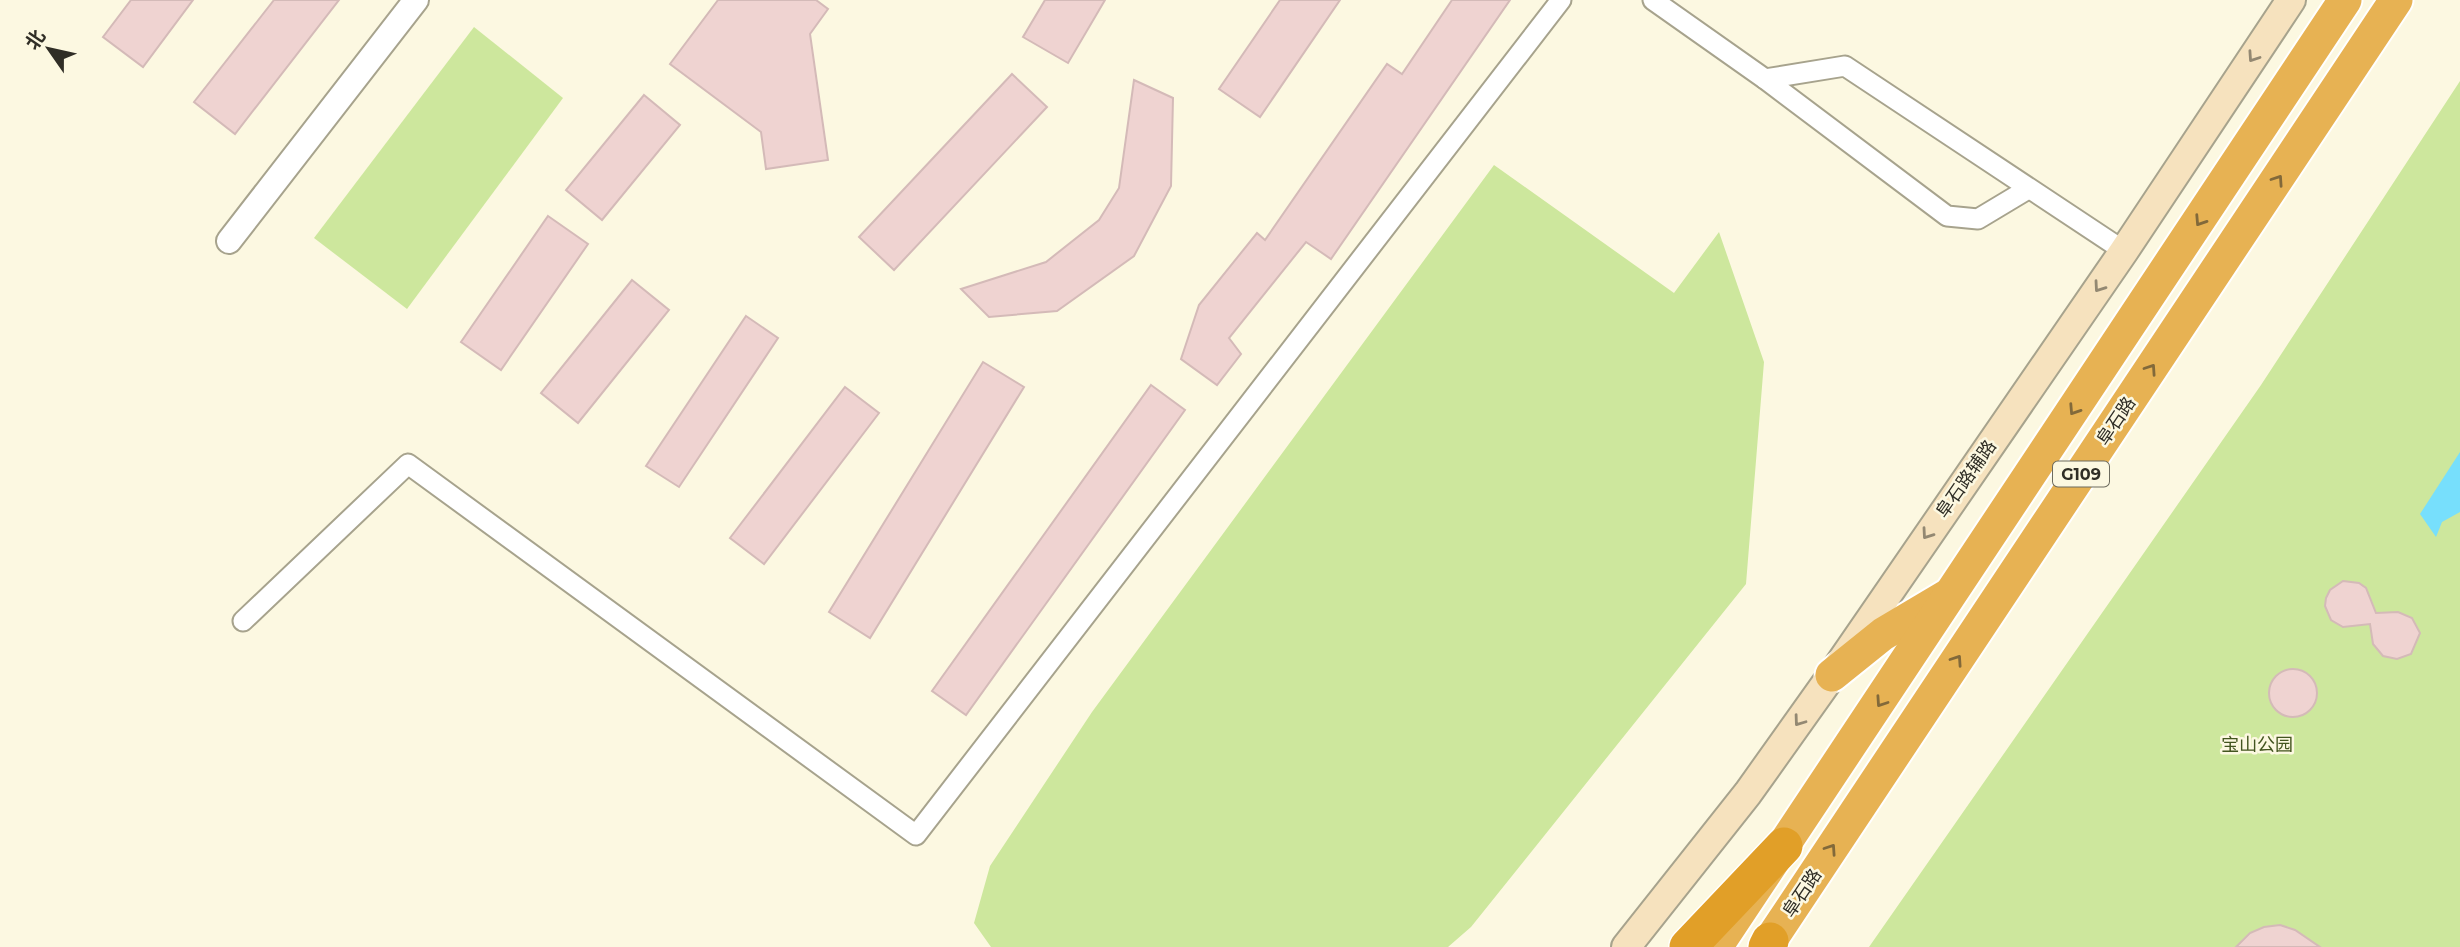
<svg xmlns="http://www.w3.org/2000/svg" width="2460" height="947" viewBox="0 0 2460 947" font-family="Montserrat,'Noto Sans SC',sans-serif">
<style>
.green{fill:#cde79d}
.water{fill:#77dffc}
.building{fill:#efd3d1;stroke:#d4bab8;stroke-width:2}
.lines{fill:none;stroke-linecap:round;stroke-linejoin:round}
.minor-casing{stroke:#a7a38d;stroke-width:23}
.tertiary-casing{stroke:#a7a38d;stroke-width:28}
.secondary-casing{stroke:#a7a38d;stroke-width:32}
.trunk-casing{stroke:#fff;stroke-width:37}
.motorway-casing{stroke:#fff;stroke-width:40}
.minor{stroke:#fff;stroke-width:19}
.tertiary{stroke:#fff;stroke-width:24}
.secondary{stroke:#f6e2be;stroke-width:28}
.trunk{stroke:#e7b253;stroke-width:33}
.motorway{stroke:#e19f28;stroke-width:37}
.oneway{stroke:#938872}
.oneway2{stroke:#82693a}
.labels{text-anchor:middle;stroke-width:5;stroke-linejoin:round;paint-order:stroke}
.shield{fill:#fcf8e1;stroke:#6d6b5e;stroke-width:2}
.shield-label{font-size:16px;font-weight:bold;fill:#302e26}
.street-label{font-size:18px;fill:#302e26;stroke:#fcf8e1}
.park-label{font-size:18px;fill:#43551f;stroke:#fcf8e1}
</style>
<rect width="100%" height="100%" fill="#fcf8e1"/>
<g class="green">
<polygon points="474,27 563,98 407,309 314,238"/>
<polygon points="2460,81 2460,947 1869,947 2261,385"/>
<polygon points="1494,165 1674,293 1719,232 1764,362 1746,584 1471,927 1448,947 991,947 974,923 990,866 1092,712"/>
</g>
<polygon class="water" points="2460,452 2460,512 2442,522 2436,537 2420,514"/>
<g class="building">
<polygon points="131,0 193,0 143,67 103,37"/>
<polygon points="274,0 339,0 235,134 194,102"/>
<polygon points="718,0 816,0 828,9 810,34 828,160 766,169 761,132 670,64"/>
<polygon points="1045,0 1105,0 1068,63 1023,37"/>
<polygon points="1280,0 1340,0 1260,117 1219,89"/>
<polygon points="1452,0 1510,0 1331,259 1306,242 1229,338 1241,354 1217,385 1181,359 1199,305 1257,233 1265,240 1387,64 1402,74"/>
<polygon points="1012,74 1047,107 894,270 859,237"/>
<polygon points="1134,80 1173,98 1171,186 1134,256 1057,311 989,317 961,289 1046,262 1099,220 1119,188"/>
<polygon points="644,95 680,125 602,220 566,190"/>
<polygon points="548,216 588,244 501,370 461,342"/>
<polygon points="632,280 669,310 578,423 541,393"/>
<polygon points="746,316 778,338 679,487 646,466"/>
<polygon points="983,362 1024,387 870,638 829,612"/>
<polygon points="1151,385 1185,410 966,715 932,691"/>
<polygon points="845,387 879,413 764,564 730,538"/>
<polygon points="2343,581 2359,583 2366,588 2376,613 2398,612 2412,618 2420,633 2411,654 2397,659 2383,656 2373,644 2370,624 2343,627 2331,620 2325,606 2326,598 2330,590"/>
<circle cx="2293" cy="693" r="24"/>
<polygon points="2280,925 2295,930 2320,947 2236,947 2250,933 2264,927"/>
</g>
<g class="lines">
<defs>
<g id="minor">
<polyline points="1653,0 1765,79 1947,216 1978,219 2028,189"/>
<polyline points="1765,79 1845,66 2124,251"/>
<polyline points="243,621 408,464 916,835 1561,0"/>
</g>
<polyline id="tertiary" points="229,241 416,0"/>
<polyline id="secondary" points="1626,947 1748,793 1832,675 2124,251 2291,0"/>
<g id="trunk">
<polyline points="1832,675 1883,634 1947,596"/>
<polyline points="1716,947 2345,0"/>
<polyline points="1766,947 2396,0"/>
</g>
<g id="motorway">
<polyline points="1688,947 1784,846"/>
<polyline points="1767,947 1770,941"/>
</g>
</defs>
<use href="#minor" class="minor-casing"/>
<use href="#tertiary" class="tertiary-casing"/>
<use href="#secondary" class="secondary-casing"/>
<use href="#trunk" class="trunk-casing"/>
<use href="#motorway" class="motorway-casing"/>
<use href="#minor" class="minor"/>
<use href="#tertiary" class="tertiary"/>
<use href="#secondary" class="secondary"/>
<use href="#trunk" class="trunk"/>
<use href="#motorway" class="motorway"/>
</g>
<defs><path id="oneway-chevron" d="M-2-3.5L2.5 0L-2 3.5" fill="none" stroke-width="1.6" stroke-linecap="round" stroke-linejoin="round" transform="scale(1.75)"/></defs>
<g class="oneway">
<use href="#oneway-chevron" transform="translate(2253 57) rotate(124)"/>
<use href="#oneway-chevron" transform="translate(2099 287) rotate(125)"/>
<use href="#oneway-chevron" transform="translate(1927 534) rotate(125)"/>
<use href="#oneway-chevron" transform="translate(1799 721) rotate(126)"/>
</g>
<g class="oneway2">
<use href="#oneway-chevron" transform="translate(2278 180) rotate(-56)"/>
<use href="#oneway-chevron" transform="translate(2200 221) rotate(123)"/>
<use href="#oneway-chevron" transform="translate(2151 369) rotate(-56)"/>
<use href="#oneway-chevron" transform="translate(2074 410) rotate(123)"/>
<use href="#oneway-chevron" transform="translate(1957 660) rotate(-56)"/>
<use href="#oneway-chevron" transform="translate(1881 702) rotate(124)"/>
<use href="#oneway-chevron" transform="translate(1831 849) rotate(-56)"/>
</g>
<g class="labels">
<rect class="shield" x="2053" y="461.5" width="56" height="25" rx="5"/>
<g class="shield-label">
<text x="2081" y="480">G109</text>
</g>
<g class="street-label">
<text transform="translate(2116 421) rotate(-56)" y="6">阜石路</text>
<text transform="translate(1966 479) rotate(-55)" y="6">阜石路辅路</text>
<text transform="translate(1802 893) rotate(-56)" y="6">阜石路</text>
</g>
<g class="park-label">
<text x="2257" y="751">宝山公园</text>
</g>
</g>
<g transform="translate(49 49) rotate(304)" stroke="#fcf8e1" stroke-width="5" paint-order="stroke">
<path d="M0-5L12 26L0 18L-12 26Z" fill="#302e26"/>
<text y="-10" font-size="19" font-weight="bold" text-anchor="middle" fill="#302e26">北</text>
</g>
</svg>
